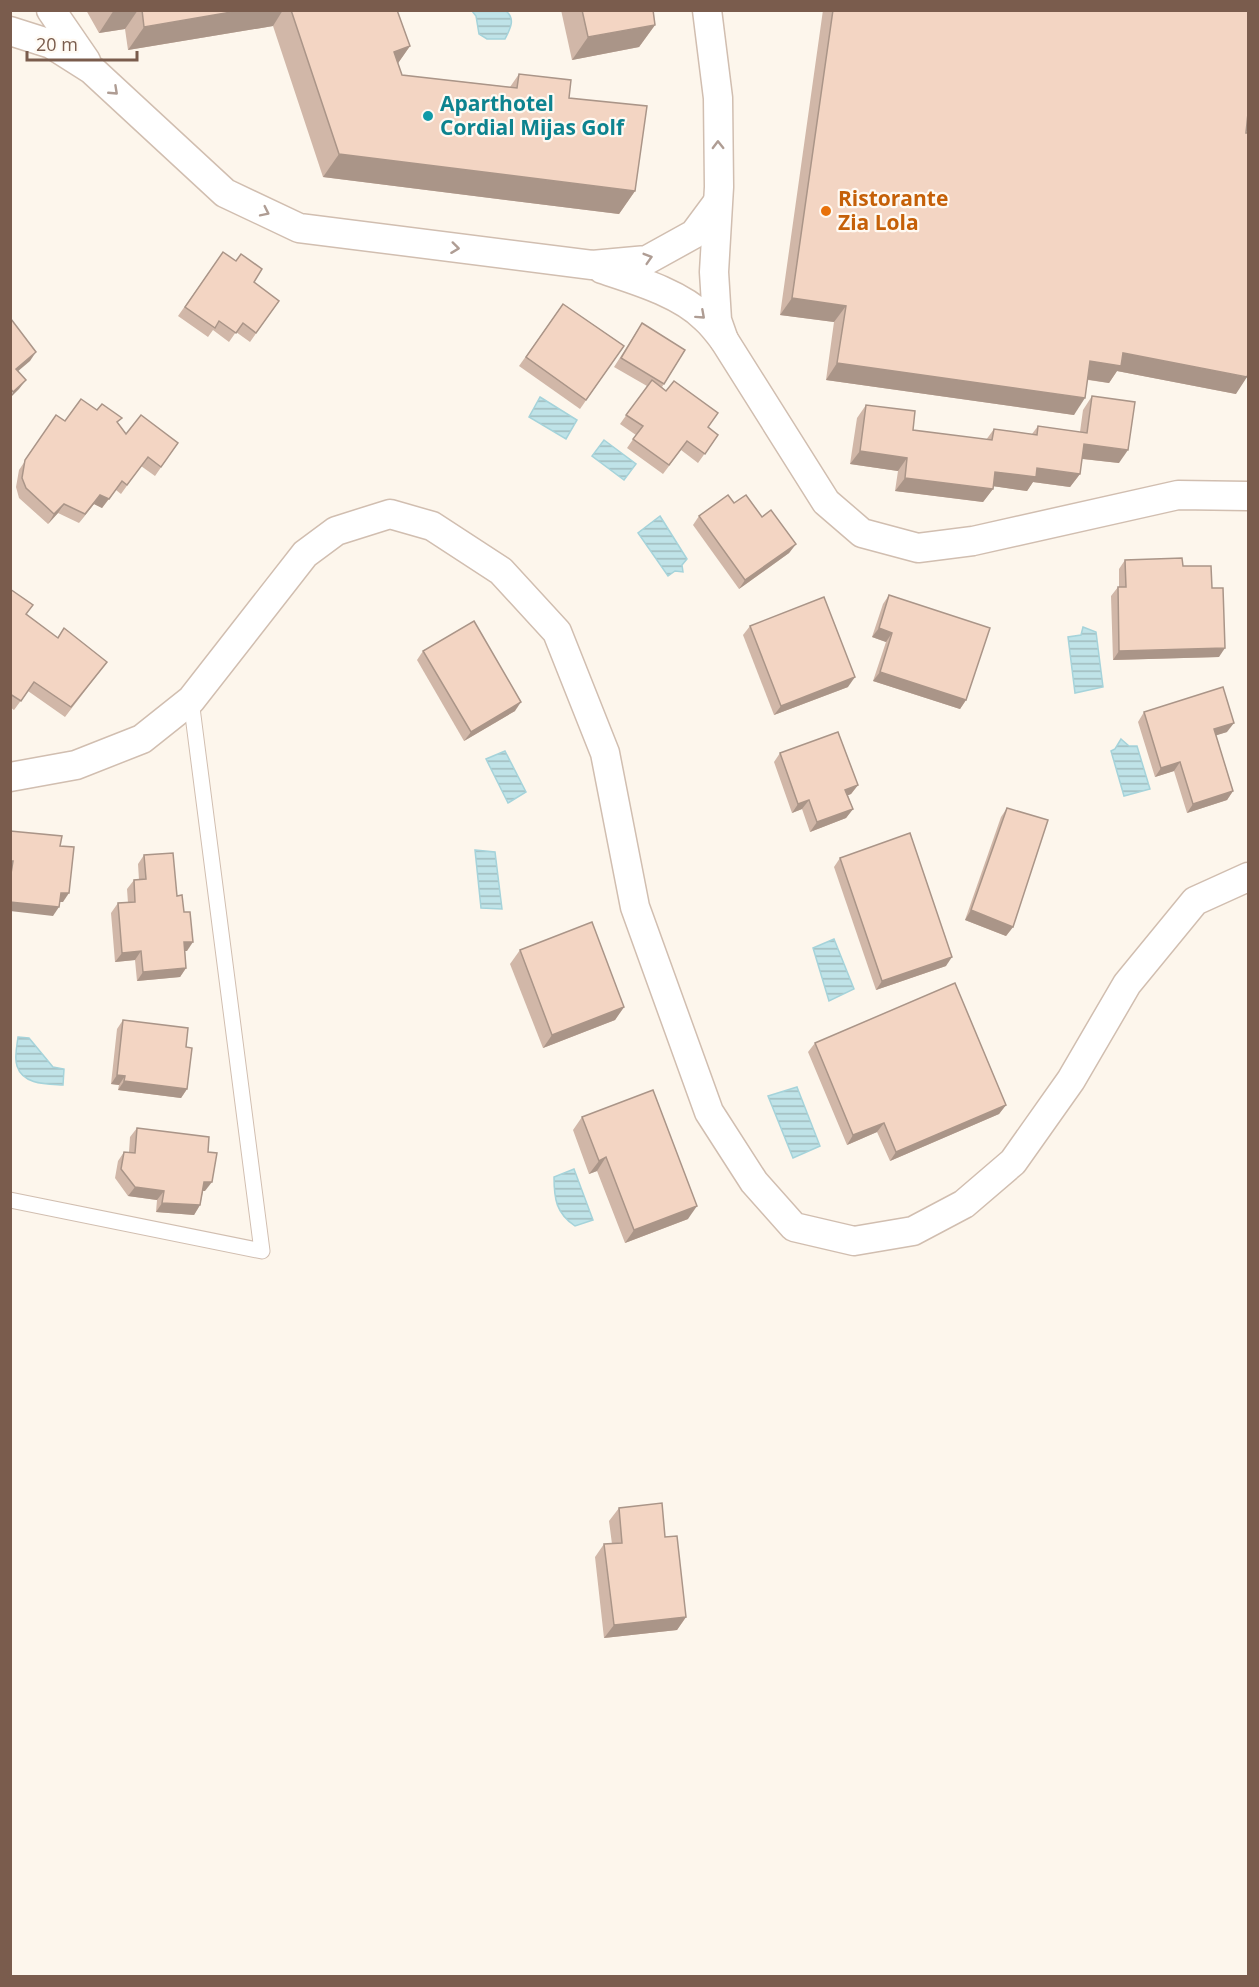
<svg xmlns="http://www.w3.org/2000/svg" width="1259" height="1987" viewBox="0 0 1259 1987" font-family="'Open Sans',sans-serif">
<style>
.water{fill:url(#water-rules);stroke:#a5d3da;stroke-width:1.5}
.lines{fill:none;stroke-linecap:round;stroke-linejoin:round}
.service-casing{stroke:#d1beb0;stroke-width:17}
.minor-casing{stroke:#d1beb0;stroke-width:31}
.service{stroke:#fff;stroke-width:15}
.minor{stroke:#fff;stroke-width:28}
.wall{fill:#d1b7a8}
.shaded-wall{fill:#aa9588}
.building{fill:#f3d5c3;stroke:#aa9588;stroke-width:1.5}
.oneway{stroke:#af9d94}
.culture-dot{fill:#0f9aa8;stroke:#fffaf3;stroke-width:2}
.food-dot{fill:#e8710a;stroke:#fffaf3;stroke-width:2}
.labels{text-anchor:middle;stroke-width:4.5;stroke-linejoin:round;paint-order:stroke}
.culture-label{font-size:21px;font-weight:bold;fill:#0d838f;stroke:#fffaf3;text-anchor:start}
.food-label{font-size:21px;font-weight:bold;fill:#c56008;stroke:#fffaf3;text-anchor:start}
</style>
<defs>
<pattern id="water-rules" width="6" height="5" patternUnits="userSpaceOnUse" patternTransform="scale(1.5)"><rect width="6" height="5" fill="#bfe3e8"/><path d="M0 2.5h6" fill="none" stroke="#a0bbbe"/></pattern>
</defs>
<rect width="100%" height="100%" fill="#fdf6ec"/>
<g class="water">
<path d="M472,11H506C516,19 510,29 505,39H487L479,34L476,16Z"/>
<polygon points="540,397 577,420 566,439 529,417"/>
<polygon points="604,440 636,464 624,480 592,456"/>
<polygon points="660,516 687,559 682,565 683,572 675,571 668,576 638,533"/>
<polygon points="1083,627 1096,632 1103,687 1075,693 1068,637 1081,635"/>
<polygon points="1121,739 1129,746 1137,746 1150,789 1124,796 1111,751 1115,749"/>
<polygon points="505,751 526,792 508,803 486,759"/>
<polygon points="475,850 495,852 502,909 481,908"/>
<polygon points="834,939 854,989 829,1001 813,948"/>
<path d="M18,1037L29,1038L53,1067L64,1069L63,1085C47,1084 23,1085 17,1066C14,1058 17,1045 18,1037Z"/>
<polygon points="797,1087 820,1146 793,1158 768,1096"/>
<path d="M574,1169L593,1220L575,1226C556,1213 554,1199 554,1177Z"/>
</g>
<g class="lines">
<defs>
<polyline id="service" points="10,1200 262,1251 191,700"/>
<g id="minor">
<polyline points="51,10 86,61"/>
<polyline points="10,31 51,44 92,70 225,193 299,228 592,265 647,260 694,234 717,203"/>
<path d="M602,269C635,280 680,293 705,318C712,324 718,332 724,340L717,320L714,272L719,187L718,98L707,10"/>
<polyline points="724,340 826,502 862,533 918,548 973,541 1178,495 1248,496"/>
<polyline points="10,777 76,765 142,739 191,700 305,554 336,531 390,514 432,526 501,571 557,632 605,753 635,907 709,1112 754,1182 794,1227 854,1241 913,1231 964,1204 1013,1162 1071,1080 1127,984 1195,901 1248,877"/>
</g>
</defs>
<use href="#service" class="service-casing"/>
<use href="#minor" class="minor-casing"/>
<use href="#service" class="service"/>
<use href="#minor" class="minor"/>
</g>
<g class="wall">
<polygon points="86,10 397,10 410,46 398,63 402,75 510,87 519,74 569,98 635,191 619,214 323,177 273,26 128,50 125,29 99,33"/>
<polygon points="561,10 653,10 655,25 639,47 572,60"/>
<polygon points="823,10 1248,10 1246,133 1236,394 1117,371 1109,383 1088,380 1074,415 826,380 834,322 780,315"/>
<polygon points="223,252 254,282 279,301 250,342 236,332 229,342 213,330 208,337 178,316"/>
<polygon points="563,304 624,346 580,409 519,366"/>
<polygon points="642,323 685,350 662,387 708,427 718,435 698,463 681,450 663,474 627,448 636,435 620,424 647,386 614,367"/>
<polygon points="1092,396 1119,463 1082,459 1080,474 1070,487 1033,482 1027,491 993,486 993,489 983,502 895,491 898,471 850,464 857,418 866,405 913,430 986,440 994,429 1032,434 1038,426 1080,432 1083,410"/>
<polygon points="97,410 118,423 126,434 178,443 155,476 141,466 121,494 116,490 102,508 94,504 79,523 58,513 48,524 19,498 16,487 19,470 56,415 65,421"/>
<polygon points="734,503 762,517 796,544 789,553 739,589 693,525 699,516"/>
<polygon points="1125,560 1183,566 1212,588 1219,657 1113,660 1111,596 1118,587 1119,587 1119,569"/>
<polygon points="10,589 26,614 57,638 64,628 107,662 65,717 28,691 14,710 10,707"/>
<polygon points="889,595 966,700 960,709 873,681 886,642 872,637 883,604"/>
<polygon points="750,626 848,687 774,715 743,635"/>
<polygon points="423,651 515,711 464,741 417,660"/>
<polygon points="1144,712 1227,732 1216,735 1233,791 1227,800 1187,813 1174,771 1155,777 1138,722"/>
<polygon points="780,753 858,785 851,794 848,795 853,809 846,818 810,832 802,809 792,813 774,762"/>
<polygon points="1007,808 1013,927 1006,936 965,920 1001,817"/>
<polygon points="144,855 177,896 187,951 185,951 186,968 180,977 137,981 135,960 115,962 111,913 118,903 128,903 127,889 134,880 139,880 138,864"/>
<polygon points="840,858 946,966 876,990 834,867"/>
<polygon points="520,950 624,1007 615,1020 543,1048 510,964"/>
<polygon points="123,1020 186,1047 187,1089 181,1098 118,1090 119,1085 111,1084 117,1029"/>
<polygon points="815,1043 1006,1105 999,1114 890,1161 877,1132 847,1145 808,1052"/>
<polygon points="582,1117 688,1219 625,1243 597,1171 589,1174 573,1130"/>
<polygon points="137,1128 205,1191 203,1191 200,1205 194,1215 156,1212 157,1200 128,1196 115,1178 118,1161 124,1152 129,1152 130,1137"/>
<polygon points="619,1508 665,1537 686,1617 677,1630 604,1638 595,1557 604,1544 612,1544 609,1521"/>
</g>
<g class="shaded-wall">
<polygon points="114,10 138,10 125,29 99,33"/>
<polygon points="243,10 283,10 273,26 128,50 144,27"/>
<polygon points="655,25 639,47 572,60 588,37"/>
<polygon points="410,46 394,69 394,52"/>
<polygon points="339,154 635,191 619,214 323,177"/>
<polygon points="792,298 846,306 834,322 780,315"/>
<polygon points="36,352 30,361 10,378 16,369"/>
<polygon points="1123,353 1247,377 1236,394 1117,371 1109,383 1078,378 1090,361"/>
<polygon points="837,363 1085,398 1074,415 826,380"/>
<polygon points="26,380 19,389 10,398 13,392"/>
<polygon points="1084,444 1128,450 1119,463 1075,458"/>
<polygon points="860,451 907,458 898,471 850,464"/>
<polygon points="1037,468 1080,474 1070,487 1033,482 1027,491 985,485 995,472"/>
<polygon points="905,478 993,489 983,502 895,491"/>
<polygon points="122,481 102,508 94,504 79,523 100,495"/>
<polygon points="64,504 58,513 48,524 54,514"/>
<polygon points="796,544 789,553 739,589 745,580"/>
<polygon points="879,628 892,633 886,642 872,637"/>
<polygon points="1225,648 1219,657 1113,660 1119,651"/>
<polygon points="880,672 966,700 960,709 873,681"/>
<polygon points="855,677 848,687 774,715 781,706"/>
<polygon points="521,702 515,711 464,741 471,732"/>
<polygon points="1234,723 1227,732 1208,738 1214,729"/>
<polygon points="1180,762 1174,771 1155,777 1161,768"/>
<polygon points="858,785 851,794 839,799 845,790"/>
<polygon points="1233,791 1227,800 1187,813 1193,804"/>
<polygon points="809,800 802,809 792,813 798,804"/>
<polygon points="853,809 846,818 810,832 817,822"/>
<polygon points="61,893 69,893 63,902 54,902"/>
<polygon points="10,902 59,907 53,916 10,911"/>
<polygon points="971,910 1013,927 1006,936 965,920"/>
<polygon points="184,942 193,942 187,951 178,951"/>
<polygon points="141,951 135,960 115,962 122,953"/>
<polygon points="952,957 946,966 876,990 882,981"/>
<polygon points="186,968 180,977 137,981 143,972"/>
<polygon points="624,1007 615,1020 543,1048 552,1035"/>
<polygon points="117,1075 125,1076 119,1085 111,1084"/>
<polygon points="124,1081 187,1089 181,1098 118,1090"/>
<polygon points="1006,1105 999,1114 890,1161 896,1152"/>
<polygon points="884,1123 877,1132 847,1145 853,1135"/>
<polygon points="606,1157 597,1171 589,1174 599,1161"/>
<polygon points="204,1182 212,1182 205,1191 198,1191"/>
<polygon points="135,1187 164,1191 157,1200 128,1196"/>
<polygon points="162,1203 200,1205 194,1215 156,1212"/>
<polygon points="697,1206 688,1219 625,1243 634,1230"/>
<polygon points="686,1617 677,1630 604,1638 614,1625"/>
</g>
<g class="building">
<polygon points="142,10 243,10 144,27"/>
<polygon points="291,10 397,10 410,46 394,52 402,75 517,88 519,74 571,80 569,98 647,106 635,191 339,154"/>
<polygon points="582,10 653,10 655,25 588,37"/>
<polygon points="833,10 1248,10 1248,113 1246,133 1248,133 1248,374 1247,377 1123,353 1121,366 1090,361 1085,398 837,363 846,306 792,298"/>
<polygon points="223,252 236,261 241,254 262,269 254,282 279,301 256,333 243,323 236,333 219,321 215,328 185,307"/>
<polygon points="563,304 624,346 586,400 526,357"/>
<polygon points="10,319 11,319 36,352 16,369 26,380 13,392 10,388"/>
<polygon points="642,323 685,350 664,384 621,358"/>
<polygon points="652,380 666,391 674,381 718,413 708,427 718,435 705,454 687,441 669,465 633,439 643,426 626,415"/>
<polygon points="1092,396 1135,402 1128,450 1084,444 1080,474 1037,468 1036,477 995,472 993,489 905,478 907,458 860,451 866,405 915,411 913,430 992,440 994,429 1037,435 1038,426 1087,433"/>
<polygon points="81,399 97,410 102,404 122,418 117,422 126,434 141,415 178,443 161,467 148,457 127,485 122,481 109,499 100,495 85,514 64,504 54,514 26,488 22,478 25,460 56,415 65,421"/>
<polygon points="728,495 734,503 746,495 762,517 771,510 796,544 745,580 699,516"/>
<polygon points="1182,558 1183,566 1211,566 1212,588 1223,588 1225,648 1119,651 1118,587 1126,587 1125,560"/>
<polygon points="10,589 33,605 26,614 58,638 64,628 107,662 71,707 34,682 21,701 10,694"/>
<polygon points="889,595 990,628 966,700 880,672 892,633 879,628"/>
<polygon points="824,597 855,677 781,706 750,626"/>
<polygon points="474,621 521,702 471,732 423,651"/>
<polygon points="1223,687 1234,723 1214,729 1233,791 1193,804 1180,762 1161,768 1144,712"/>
<polygon points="838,732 858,785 845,790 853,809 817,822 809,800 798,804 780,753"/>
<polygon points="1007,808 1048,820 1013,927 971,910"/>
<polygon points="10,831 62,836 60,846 74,847 69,893 61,893 59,907 10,902 10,880 13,861 10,861"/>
<polygon points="910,833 952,957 882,981 840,858"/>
<polygon points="173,853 177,896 182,895 184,912 190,912 193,942 184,942 186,968 143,972 141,951 122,953 118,903 135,902 134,880 146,879 144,855"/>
<polygon points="592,922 624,1007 552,1035 520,950"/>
<polygon points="955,983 1006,1105 896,1152 884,1123 853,1135 815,1043"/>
<polygon points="123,1020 188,1028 186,1047 192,1048 187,1089 124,1081 125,1076 117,1075"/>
<polygon points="653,1090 697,1206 634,1230 606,1157 599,1161 582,1117"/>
<polygon points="137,1128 209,1137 208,1152 217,1153 212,1182 204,1182 200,1205 162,1203 164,1191 135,1187 121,1169 124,1152 135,1153"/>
<polygon points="662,1503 665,1537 677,1536 686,1617 614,1625 604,1544 622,1543 619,1508"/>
</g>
<defs><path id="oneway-chevron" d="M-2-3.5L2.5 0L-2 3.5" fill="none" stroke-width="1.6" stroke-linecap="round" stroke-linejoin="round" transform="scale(1.5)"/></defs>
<g class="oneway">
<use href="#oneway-chevron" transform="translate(114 91) rotate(43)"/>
<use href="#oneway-chevron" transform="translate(718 145) rotate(-91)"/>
<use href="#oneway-chevron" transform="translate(265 212) rotate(26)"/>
<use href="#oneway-chevron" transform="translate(455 248) rotate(7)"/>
<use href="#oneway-chevron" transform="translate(648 258) rotate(-17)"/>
<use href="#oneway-chevron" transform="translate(701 315) rotate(42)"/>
</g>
<circle class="culture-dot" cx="428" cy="116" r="6"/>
<circle class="food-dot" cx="826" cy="211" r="6"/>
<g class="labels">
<g class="culture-label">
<text x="440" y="111">Aparthotel<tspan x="440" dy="24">Cordial Mijas Golf</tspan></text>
</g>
<g class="food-label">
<text x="838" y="206">Ristorante<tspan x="838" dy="24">Zia Lola</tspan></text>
</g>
</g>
<rect width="1259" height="1987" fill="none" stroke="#7a5c4d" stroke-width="24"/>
<path d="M27 51v9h110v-9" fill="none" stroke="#7a5c4d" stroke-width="3"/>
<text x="36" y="51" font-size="18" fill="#7a5c4d" stroke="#fffaf3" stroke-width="4.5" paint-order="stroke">20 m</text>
</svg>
